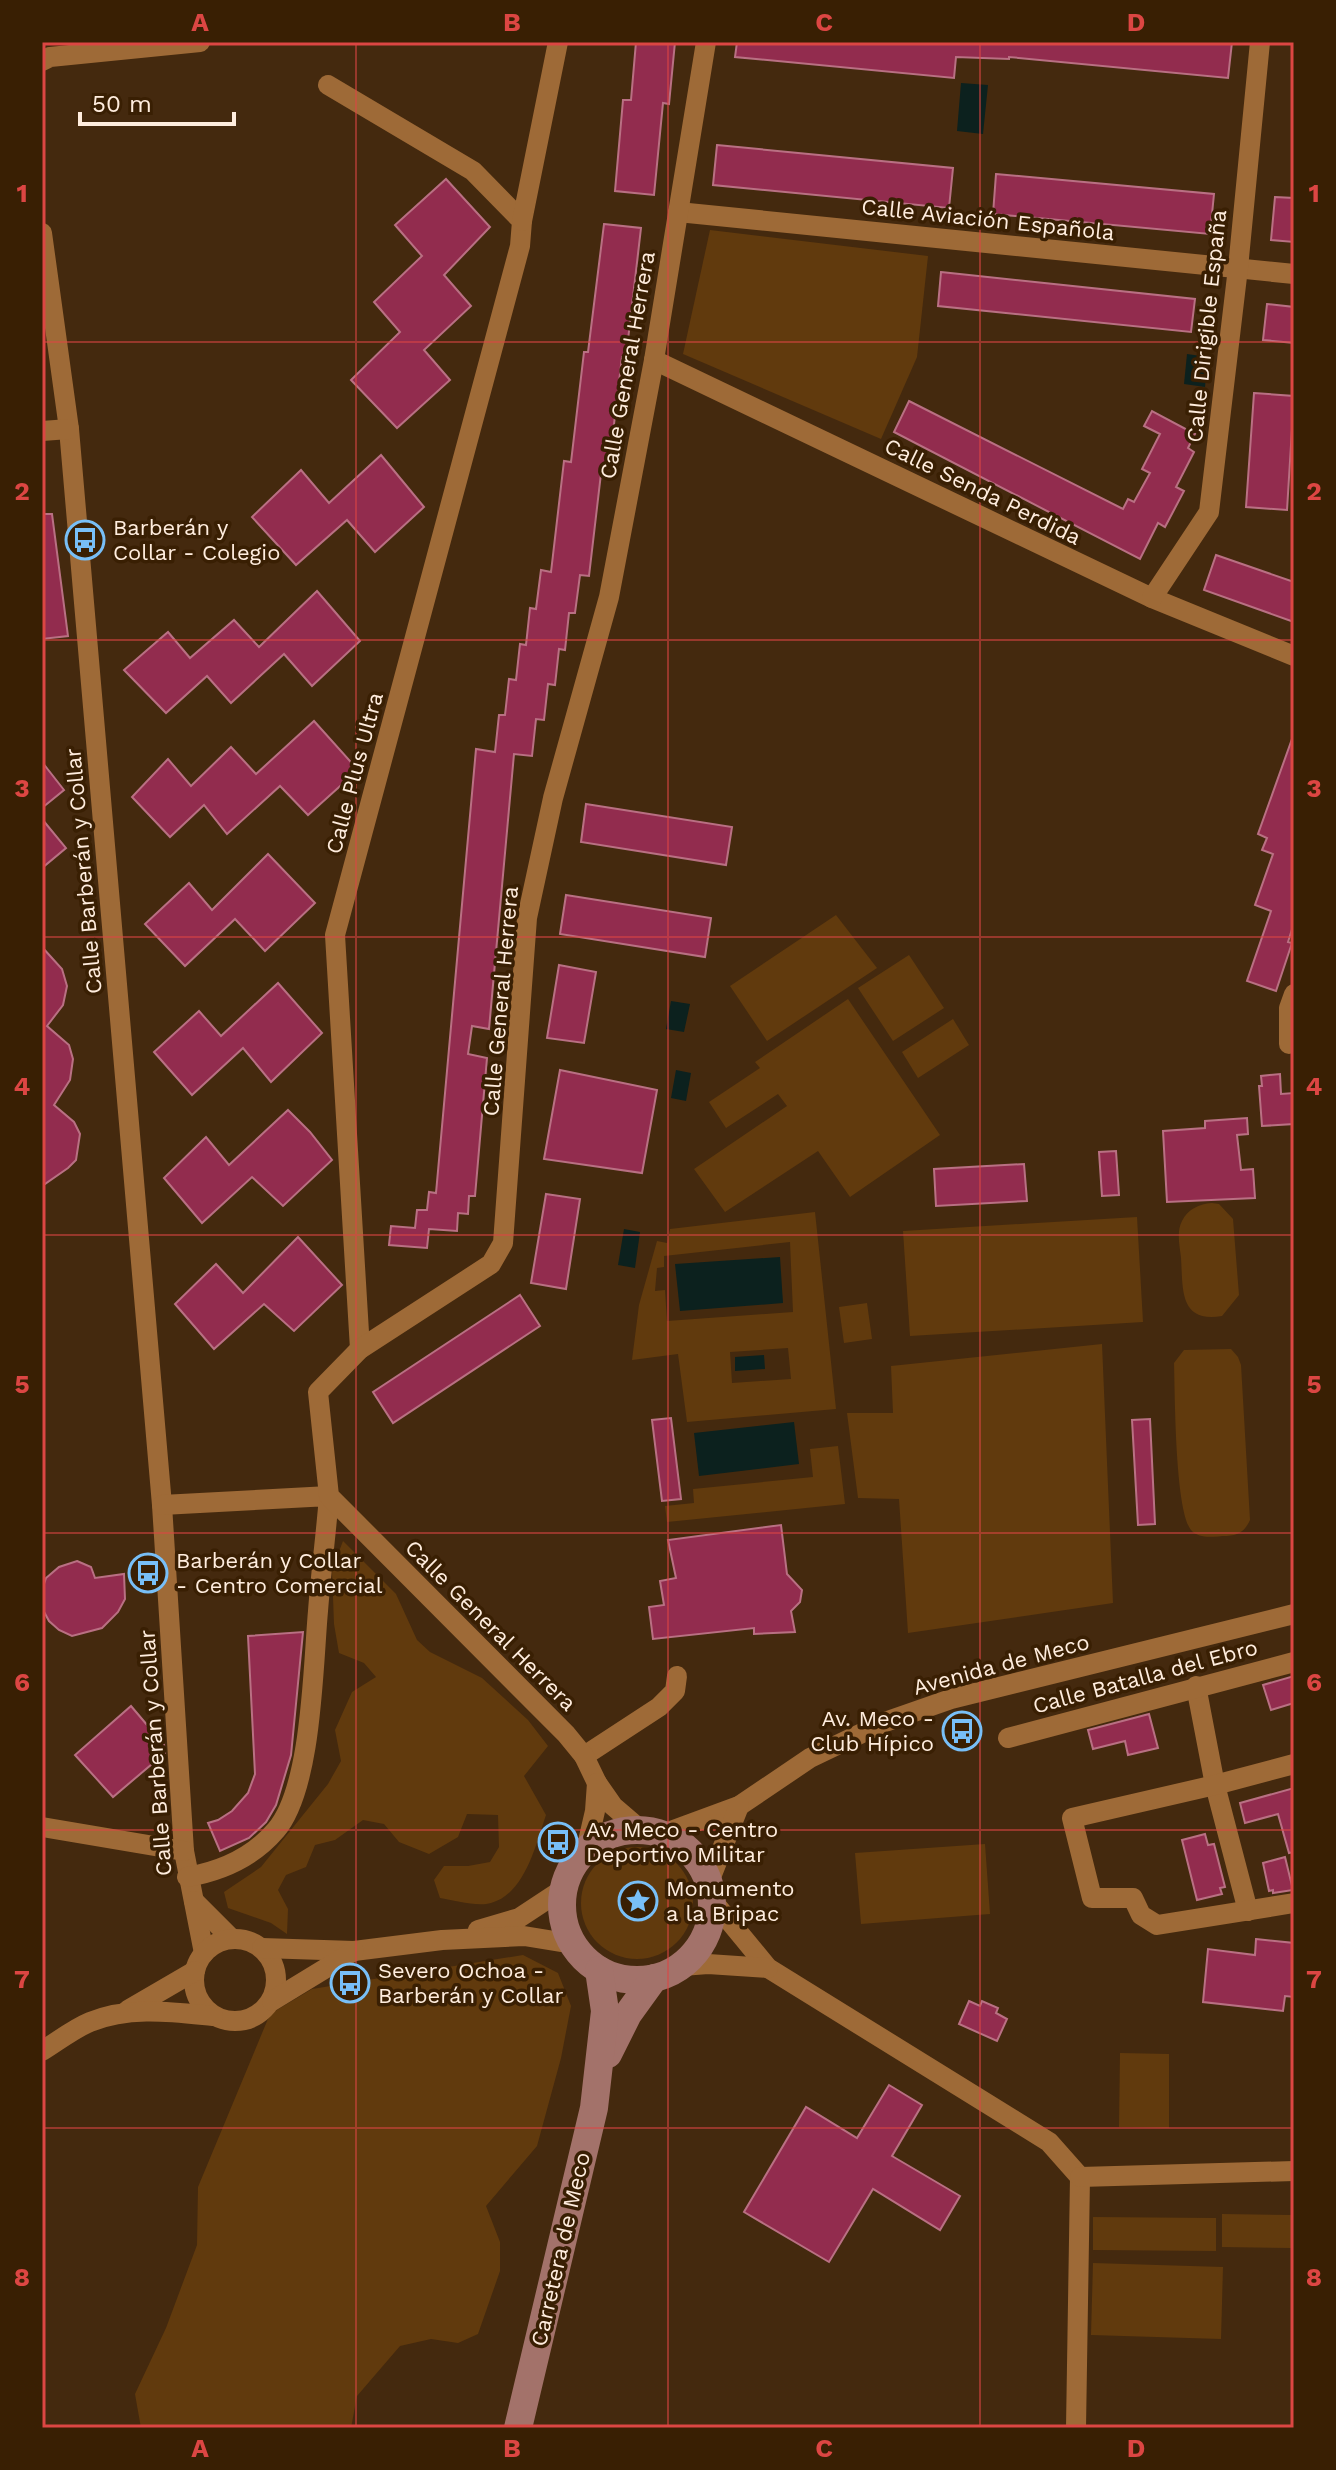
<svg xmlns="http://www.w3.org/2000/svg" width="1336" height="2470" viewBox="0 0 1336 2470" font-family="'Work Sans',sans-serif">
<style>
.green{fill:#613a0d;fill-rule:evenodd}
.water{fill:#0c211e}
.building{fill:#922c4e;stroke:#b97083;stroke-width:2}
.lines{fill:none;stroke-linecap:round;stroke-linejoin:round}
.street{stroke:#9e6a37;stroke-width:20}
.secondary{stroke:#a3726a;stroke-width:28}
.grid{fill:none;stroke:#dc4643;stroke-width:2;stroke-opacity:0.55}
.labels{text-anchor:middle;stroke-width:7;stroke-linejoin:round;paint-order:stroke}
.street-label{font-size:22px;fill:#ffedde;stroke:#391f03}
.poi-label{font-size:22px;fill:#ffedde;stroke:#391f03;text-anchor:start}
.neatline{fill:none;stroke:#dc4643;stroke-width:3}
.grid-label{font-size:26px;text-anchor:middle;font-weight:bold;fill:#dc4643}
</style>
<rect width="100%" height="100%" fill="#44290e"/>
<g class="green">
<polygon points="710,230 928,256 917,357 881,439 683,354"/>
<polygon points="836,915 877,968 767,1041 730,986"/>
<polygon points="909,955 944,1008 893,1041 858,988"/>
<polygon points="848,999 940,1135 850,1197 818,1151 725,1212 694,1169 787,1106 778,1094 726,1128 709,1102 760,1068 755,1062"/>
<polygon points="953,1019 969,1045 918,1078 902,1052"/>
<path d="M1212,1203L1219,1204L1233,1219L1239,1295L1222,1316C1179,1323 1183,1289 1181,1258C1180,1247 1176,1232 1182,1221C1188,1209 1199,1204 1212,1203Z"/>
<path d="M815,1212L836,1409L687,1422L678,1354L632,1360L639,1305L657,1241L667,1243L670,1229ZM790,1242L793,1312L667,1321L665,1290L655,1291L657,1268L664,1267V1256ZM788,1348L791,1379L732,1383L730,1352Z"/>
<polygon points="1137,1217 1143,1322 910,1336 903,1231"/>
<polygon points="867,1303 872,1339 844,1343 839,1307"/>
<polygon points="1102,1344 1113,1603 908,1633 899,1499 858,1498 847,1413 893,1413 891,1366"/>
<path d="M1231,1349L1238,1357L1241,1365L1250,1520C1245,1531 1239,1535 1227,1536C1214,1536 1200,1540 1191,1530C1175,1510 1175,1394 1174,1363L1184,1350Z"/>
<polygon points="838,1446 845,1504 667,1522 665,1506 694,1503 693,1489 813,1477 810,1449"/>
<path d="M343,1541L396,1594L417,1640L430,1652L482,1678L528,1720L548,1746L524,1776L546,1815C536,1844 525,1894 491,1903C477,1907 454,1900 440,1898L434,1880L444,1866H468L490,1862L499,1847L498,1815L467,1814L458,1837L429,1854L399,1842L384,1824L363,1820L335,1840L315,1845L306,1867L286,1875L278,1890L288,1909L287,1934L271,1923L228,1908L224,1892L261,1867L328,1784L341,1761L335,1730L352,1692L376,1677L364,1663L339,1653L334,1624L332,1570Z"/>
<polygon points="985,1844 990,1914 861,1924 855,1853"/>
<circle cx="637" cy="1903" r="56"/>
<polygon points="523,1955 558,1973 571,2006 561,2058 537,2146 486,2206 500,2242 500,2271 478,2334 458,2343 431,2339 400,2346 357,2396 351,2428 141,2428 135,2394 166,2328 197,2245 198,2187 270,2014 312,1989"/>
<polygon points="1120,2053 1169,2054 1169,2128 1119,2127"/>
<polygon points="1222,2214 1292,2215 1292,2248 1222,2247"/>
<polygon points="1093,2217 1216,2218 1216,2251 1093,2250"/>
<polygon points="1093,2263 1223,2267 1221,2339 1091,2335"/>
</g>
<g class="water">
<polygon points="961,83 988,85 983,134 957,131"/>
<polygon points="1187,354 1208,357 1205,387 1184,384"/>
<polygon points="671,1001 690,1004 684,1032 666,1029"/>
<polygon points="676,1070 691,1073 686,1101 671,1098"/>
<polygon points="624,1229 640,1232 635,1268 618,1265"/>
<polygon points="780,1257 783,1303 680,1311 675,1264"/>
<polygon points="764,1355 765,1369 735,1371 735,1357"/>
<polygon points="794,1422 799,1464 699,1476 694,1433"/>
</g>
<g class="building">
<polygon points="636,42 675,42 669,104 663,103 654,195 615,191 623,100 631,100"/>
<polygon points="737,42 1232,42 1228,78 1009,57 1009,59 956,57 954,78 735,57"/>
<polygon points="717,145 953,168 949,208 713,185"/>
<polygon points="996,174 1214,194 1210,234 993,214"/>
<polygon points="446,179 490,227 444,275 471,306 424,350 450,380 397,428 351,380 400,332 374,302 422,256 395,225"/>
<polygon points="1275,197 1294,198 1294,242 1271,240"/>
<polygon points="604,224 641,228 626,357 622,357 609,466 602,465 589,576 580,575 575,613 569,613 565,650 559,649 555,685 548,684 544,720 536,719 532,756 514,754 489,1029 472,1026 468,1054 487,1058 475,1196 469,1196 468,1214 458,1213 457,1231 429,1229 427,1248 389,1245 391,1226 415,1228 417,1210 427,1210 429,1192 436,1193 476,749 495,752 499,715 505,715 509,679 516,680 520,644 526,645 530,608 536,609 541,570 551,572 564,461 571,462 584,352 588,352"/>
<polygon points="941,272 1195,299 1191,332 938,306"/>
<polygon points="1267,304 1294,307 1294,343 1263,340"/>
<polygon points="1254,393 1294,396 1287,510 1246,507"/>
<polygon points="909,401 1123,509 1128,499 1134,502 1150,473 1142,469 1160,434 1144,426 1152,411 1195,434 1188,448 1194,452 1176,487 1184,491 1165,527 1158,523 1140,559 894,432"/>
<polygon points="381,455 424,507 375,552 347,520 296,565 252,517 301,470 329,503"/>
<polygon points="42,514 52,514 68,636 42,639"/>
<polygon points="1216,555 1294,582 1294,622 1204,590"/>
<polygon points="317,591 360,641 312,686 284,654 231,703 207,676 166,713 124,670 168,632 190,658 234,620 259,647"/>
<polygon points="314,721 358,770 308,815 280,786 227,834 204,805 170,837 132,797 168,759 191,786 231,747 256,774"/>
<polygon points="1292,739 1294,739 1294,923 1288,942 1292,943 1276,991 1247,981 1271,911 1255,905 1273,854 1262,850 1267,838 1258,834"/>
<polygon points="42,762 64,790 42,808"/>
<polygon points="586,804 732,827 726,865 581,842"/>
<polygon points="42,819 66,848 42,868"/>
<polygon points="268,854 315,903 265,951 235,919 185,966 145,924 189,883 212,910"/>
<polygon points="566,895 711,918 705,957 560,934"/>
<polygon points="42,947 62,969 67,986 63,1005 47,1026 69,1045 73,1059 70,1080 54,1105 74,1122 80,1134 76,1160 68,1168 42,1186"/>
<polygon points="559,965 596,972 584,1043 547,1038"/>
<polygon points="278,983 322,1033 271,1082 243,1048 192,1095 154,1052 199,1011 221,1036"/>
<polygon points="560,1070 657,1090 642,1173 544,1159"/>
<polygon points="1280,1074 1281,1094 1294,1093 1294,1124 1262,1126 1259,1086 1262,1086 1261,1076"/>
<polygon points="288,1110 310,1132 332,1160 283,1206 252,1177 202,1223 164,1178 206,1137 229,1165"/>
<polygon points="1247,1118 1248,1134 1237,1135 1241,1170 1253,1169 1255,1198 1167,1202 1163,1131 1205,1128 1205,1121"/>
<polygon points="1116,1151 1119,1195 1102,1196 1099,1152"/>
<polygon points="1024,1164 1027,1201 936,1206 934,1169"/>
<polygon points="546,1194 580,1199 566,1289 531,1283"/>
<polygon points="298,1237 342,1285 294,1331 264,1304 214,1349 175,1304 216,1264 243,1293"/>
<polygon points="520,1295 540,1326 393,1423 373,1392"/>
<polygon points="671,1418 681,1499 662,1501 652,1420"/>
<polygon points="1150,1419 1155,1524 1138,1525 1132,1420"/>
<polygon points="781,1525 787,1574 802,1590 800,1602 791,1611 795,1632 754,1634 754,1628 653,1639 649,1607 664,1605 660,1581 676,1578 668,1540"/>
<polygon points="77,1561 91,1567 95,1578 124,1574 125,1599 118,1612 102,1628 72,1636 59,1630 49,1621 42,1608 42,1590 46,1578 59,1567"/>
<polygon points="303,1632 291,1755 276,1805 266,1822 249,1838 220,1851 208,1823 218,1820 232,1811 248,1793 255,1774 248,1636"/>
<polygon points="1294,1676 1294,1703 1271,1710 1263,1685"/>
<polygon points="131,1706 164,1745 165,1753 113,1797 75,1755"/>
<polygon points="1149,1714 1158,1748 1128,1755 1125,1741 1093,1749 1088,1730"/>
<polygon points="1294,1788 1294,1852 1289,1853 1278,1814 1245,1823 1240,1803"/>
<polygon points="1205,1834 1208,1845 1214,1844 1225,1887 1220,1888 1222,1894 1197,1900 1182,1840"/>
<polygon points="1285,1857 1293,1890 1273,1893 1273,1890 1269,1891 1263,1863"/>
<polygon points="1256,1939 1294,1943 1294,1997 1285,1996 1283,2011 1203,2002 1208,1949 1255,1955"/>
<polygon points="969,2001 980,2006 982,2001 998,2008 996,2013 1007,2019 997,2041 959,2024"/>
<polygon points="889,2085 922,2105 892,2156 960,2196 940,2230 873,2189 829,2262 744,2212 806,2107 857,2138"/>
</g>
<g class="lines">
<g class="street">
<polyline points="42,61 50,57 200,42"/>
<polyline points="328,85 473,171 522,221 520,246 335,935 360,1349"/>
<polyline points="678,212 1294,274"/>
<polyline points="522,221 558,42"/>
<polyline points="42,233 69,429 162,1505 184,1851 204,1953"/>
<polyline points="654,360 1152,598 1294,656"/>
<polyline points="42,431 69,429"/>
<polyline points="1152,598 1209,512 1238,268 1260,42"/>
<polyline points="1289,1044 1289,1008 1294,994"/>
<path d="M162,1505L329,1496C326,1534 321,1572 318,1611C313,1666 312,1788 276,1830C253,1857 222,1871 187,1877"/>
<polyline points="1196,1686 1215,1785 1248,1911"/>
<polyline points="1008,1738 1294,1662"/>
<polyline points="584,1756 659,1707 675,1691 677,1676"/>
<polyline points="1294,1764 1215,1785 1072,1818 1092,1898 1133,1898 1141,1915 1157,1925 1294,1903"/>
<polyline points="597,1783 584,1756 566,1734 329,1496 318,1392 360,1349 491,1264 503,1243 527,918 553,798 609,597 654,360 706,42"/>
<polyline points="42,1827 184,1851"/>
<polyline points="663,1834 739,1806 810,1758 885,1722 951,1699 1294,1614"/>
<polyline points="586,1850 595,1811 597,1783 613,1806 641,1830"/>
<polyline points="709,1882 739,1806"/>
<polyline points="712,1900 768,1968 1049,2142 1080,2177 1076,2428"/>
<polyline points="194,1901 232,1939"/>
<polyline points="478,1930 519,1918 563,1889"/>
<circle cx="235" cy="1980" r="41"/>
<polyline points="262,1948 354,1951 442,1940 524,1936 573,1944"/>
<polyline points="682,1966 708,1964 768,1968"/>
<polyline points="272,2001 354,1951"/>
<polyline points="128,2010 195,1971"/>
<path d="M42,2051C57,2042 73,2029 90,2022C130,2006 172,2012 213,2016"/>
<polyline points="1080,2177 1294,2171"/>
</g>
<g class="secondary">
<circle cx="637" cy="1905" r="75"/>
<polyline points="608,2054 628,2014 654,1978"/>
<polyline points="518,2428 594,2108 605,2011 599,1970"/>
</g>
</g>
<path class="grid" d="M356,42V2428M668,42V2428M980,42V2428M42,342H1294M42,640H1294M42,937H1294M42,1235H1294M42,1533H1294M42,1830H1294M42,2128H1294"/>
<defs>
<symbol id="bus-ring" viewBox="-11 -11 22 22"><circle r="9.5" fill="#391f03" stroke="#78bff7" stroke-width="1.5"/><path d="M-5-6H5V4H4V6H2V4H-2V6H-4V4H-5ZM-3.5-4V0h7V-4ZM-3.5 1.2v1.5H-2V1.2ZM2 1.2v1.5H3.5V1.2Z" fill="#78bff7"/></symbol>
<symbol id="sight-ring" viewBox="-11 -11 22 22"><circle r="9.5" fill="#391f03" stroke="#78bff7" stroke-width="1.5"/><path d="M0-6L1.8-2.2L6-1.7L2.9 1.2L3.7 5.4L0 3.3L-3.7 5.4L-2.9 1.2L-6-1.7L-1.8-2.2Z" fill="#78bff7"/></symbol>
</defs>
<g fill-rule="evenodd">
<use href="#bus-ring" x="63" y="518" width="44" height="44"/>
<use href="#bus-ring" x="126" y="1551" width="44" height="44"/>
<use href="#bus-ring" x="940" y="1709" width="44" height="44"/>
<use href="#bus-ring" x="536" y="1820" width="44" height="44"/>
<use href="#sight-ring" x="616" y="1879" width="44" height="44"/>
<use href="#bus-ring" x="328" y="1961" width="44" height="44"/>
</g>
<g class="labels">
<g class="street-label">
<text transform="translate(988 219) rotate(6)" y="8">Calle Aviación Española</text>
<text transform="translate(1206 326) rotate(-84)" y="8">Calle Dirigible España</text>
<text transform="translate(627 365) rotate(-80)" y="8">Calle General Herrera</text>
<text transform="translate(983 491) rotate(26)" y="8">Calle Senda Perdida</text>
<text transform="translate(354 773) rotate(-75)" y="8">Calle Plus Ultra</text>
<text transform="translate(83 871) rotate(-95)" y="8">Calle Barberán y Collar</text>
<text transform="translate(500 1001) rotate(-85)" y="8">Calle General Herrera</text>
<text transform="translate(491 1625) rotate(45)" y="8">Calle General Herrera</text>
<text transform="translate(1001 1664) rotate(-15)" y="8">Avenida de Meco</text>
<text transform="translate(1145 1676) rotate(-15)" y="8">Calle Batalla del Ebro</text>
<text transform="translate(155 1753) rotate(-94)" y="8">Calle Barberán y Collar</text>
<text transform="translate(560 2249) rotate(-77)" y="8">Carretera de Meco</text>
</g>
<g class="poi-label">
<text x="113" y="535">Barberán y<tspan x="113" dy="25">Collar - Colegio</tspan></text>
<text x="176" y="1568">Barberán y Collar<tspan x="176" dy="25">- Centro Comercial</tspan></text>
<text x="934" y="1726" text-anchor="end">Av. Meco -<tspan x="934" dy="25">Club Hípico</tspan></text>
<text x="586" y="1837">Av. Meco - Centro<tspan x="586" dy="25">Deportivo Militar</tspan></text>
<text x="666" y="1896">Monumento<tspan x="666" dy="25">a la Bripac</tspan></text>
<text x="378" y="1978">Severo Ochoa -<tspan x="378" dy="25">Barberán y Collar</tspan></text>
</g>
</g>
<rect width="1336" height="2470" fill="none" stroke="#391f03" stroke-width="88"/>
<path d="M80 112v12h154v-12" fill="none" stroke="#ffedde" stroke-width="4"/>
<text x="92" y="112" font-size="24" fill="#ffedde" stroke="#391f03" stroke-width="6" paint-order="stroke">50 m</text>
<rect x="44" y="44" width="1248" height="2382" class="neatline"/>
<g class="grid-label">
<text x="200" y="31">A</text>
<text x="512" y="31">B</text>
<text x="824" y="31">C</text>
<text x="1136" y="31">D</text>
<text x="22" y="202">1</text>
<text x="1314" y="202">1</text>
<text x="22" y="500">2</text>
<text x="1314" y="500">2</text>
<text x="22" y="797">3</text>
<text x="1314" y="797">3</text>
<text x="22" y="1095">4</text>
<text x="1314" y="1095">4</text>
<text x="22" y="1393">5</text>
<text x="1314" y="1393">5</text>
<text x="22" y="1691">6</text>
<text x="1314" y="1691">6</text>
<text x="22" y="1988">7</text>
<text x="1314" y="1988">7</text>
<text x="22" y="2286">8</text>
<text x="1314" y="2286">8</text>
<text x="200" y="2457">A</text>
<text x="512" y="2457">B</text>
<text x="824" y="2457">C</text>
<text x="1136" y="2457">D</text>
</g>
</svg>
